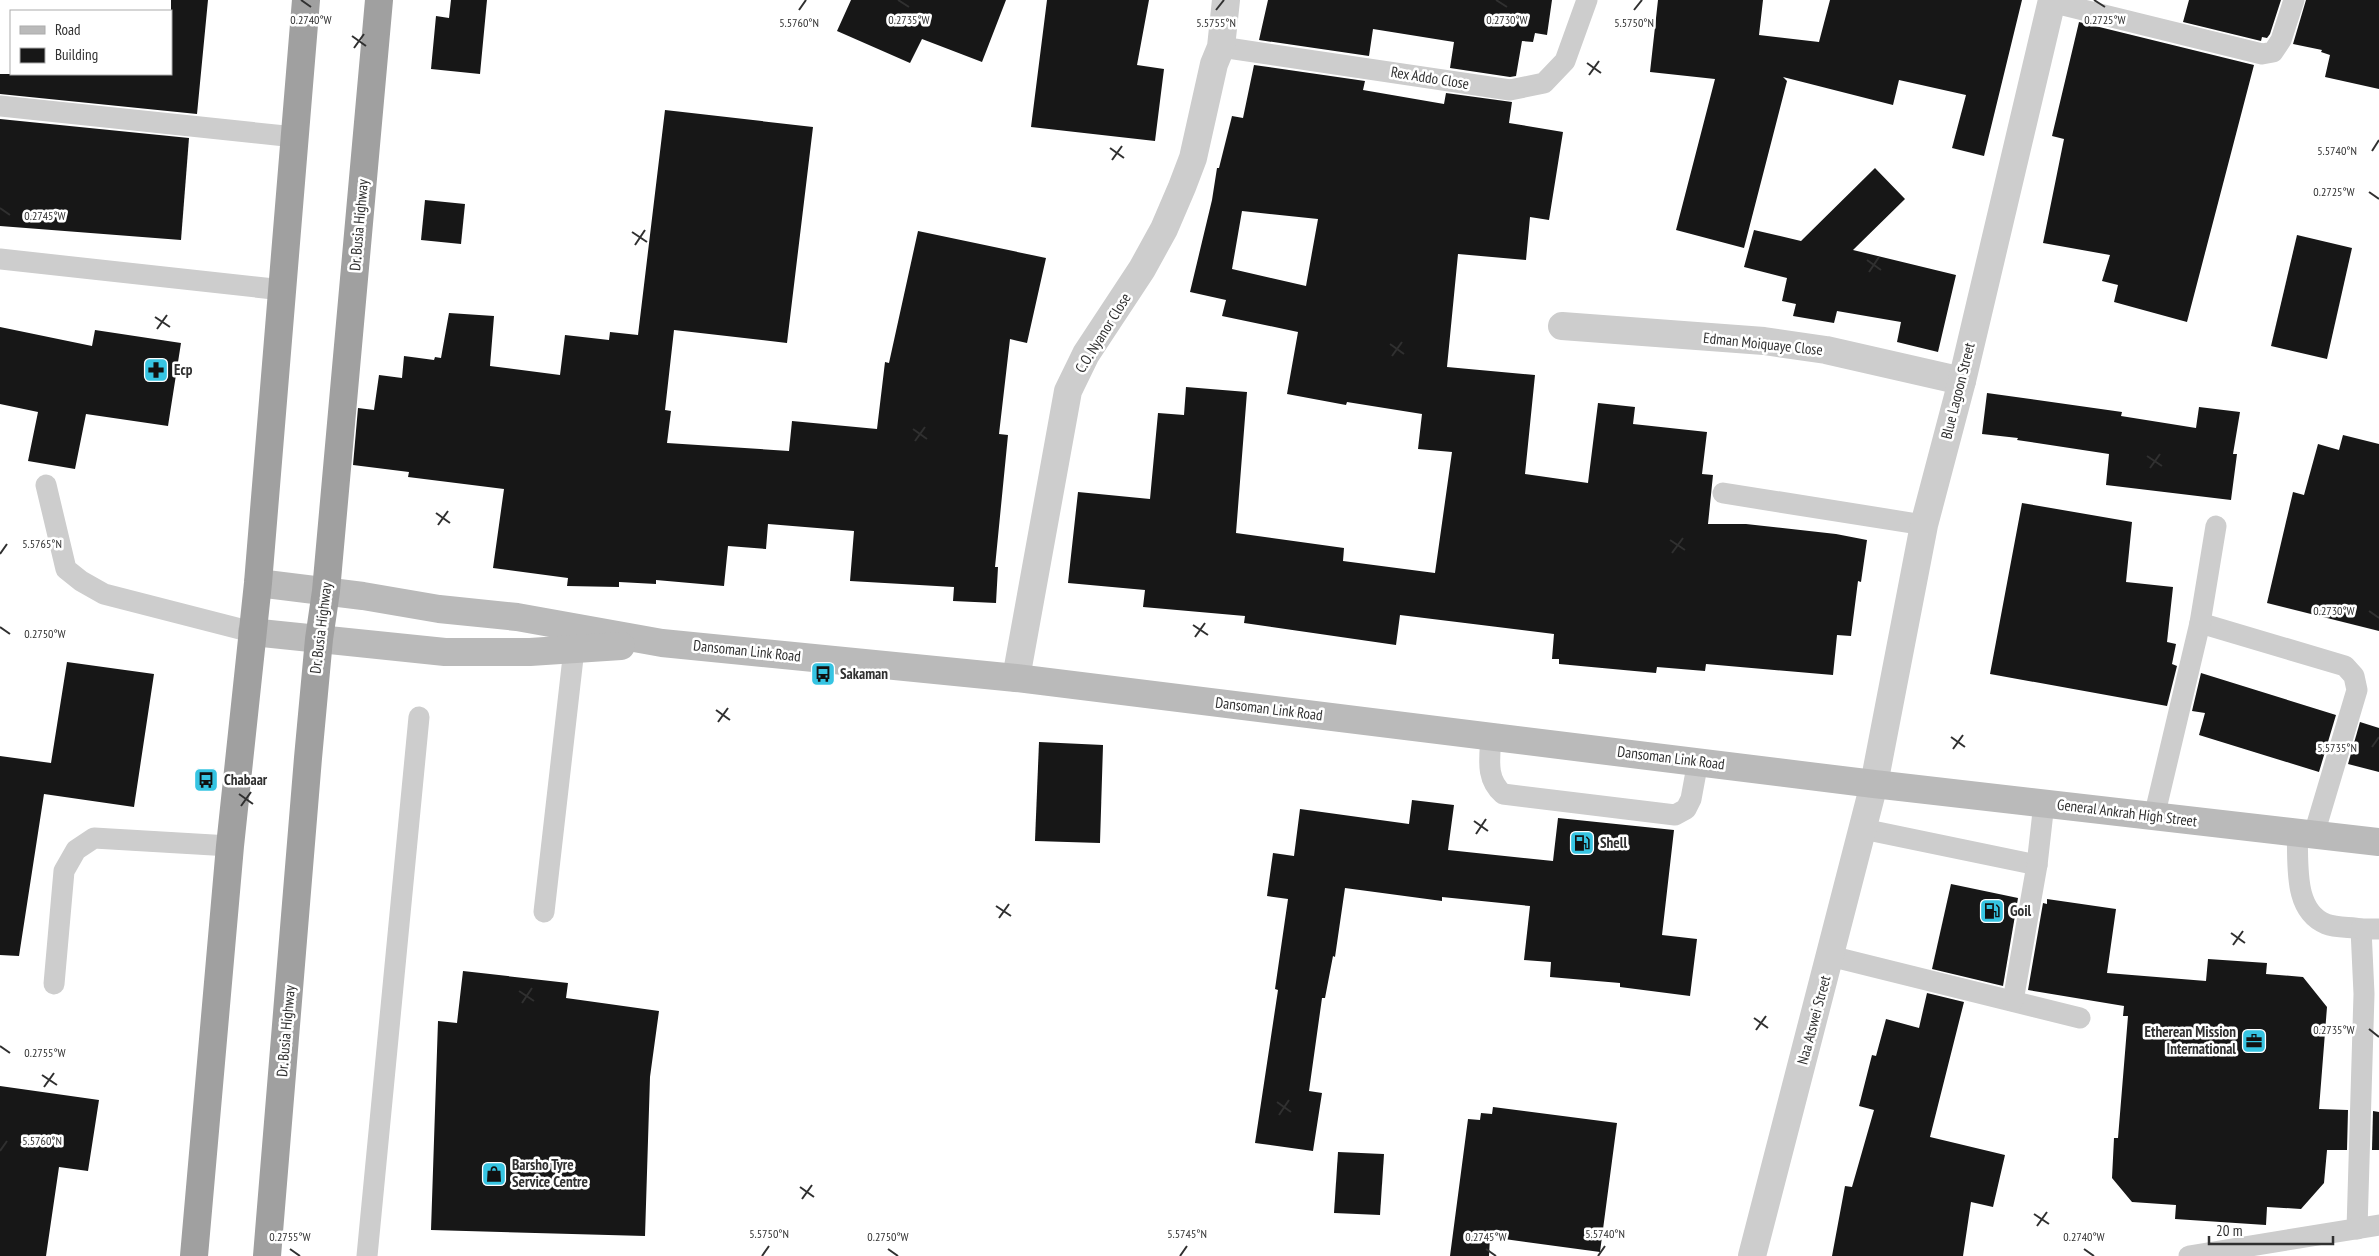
<svg xmlns="http://www.w3.org/2000/svg" width="2379" height="1256" viewBox="0 0 2379 1256" font-family="'PT Sans Narrow',sans-serif">
<style>
.building{fill:#171717;fill-rule:evenodd}
.lines{fill:none;stroke-linecap:round;stroke-linejoin:round}
.service{stroke:#cdcdcd;stroke-width:21}
.minor{stroke:#cdcdcd;stroke-width:28}
.tertiary{stroke:#cdcdcd;stroke-width:28}
.secondary{stroke:#bababa;stroke-width:28}
.trunk{stroke:#a0a0a0;stroke-width:28}
.ticks{fill:none;stroke:#303030;stroke-width:2}
.labels{text-anchor:middle;stroke-width:5;stroke-linejoin:round;paint-order:stroke}
.street-label{font-size:15px;fill:#303030;stroke:#fff}
.poi-label{font-size:15px;font-weight:bold;fill:#303030;stroke:#fff;text-anchor:start}
.ticks-label{font-size:12px;text-anchor:middle;fill:#303030;stroke:#fff;stroke-width:5;stroke-linejoin:round;paint-order:stroke}
</style>
<rect width="100%" height="100%" fill="#fff"/>
<g class="building">
<polygon points="171,0 208,0 197,114 0,94 0,74 171,74"/>
<polygon points="451,0 487,0 480,74 431,69 436,16 449,18"/>
<polygon points="851,0 1006,0 982,62 922,39 910,63 837,31"/>
<polygon points="1047,0 1149,0 1137,65 1164,69 1155,141 1031,127"/>
<polygon points="1268,0 1552,0 1547,35 1535,33 1533,42 1522,41 1516,76 1510,77 1450,68 1454,42 1373,29 1369,56 1259,40"/>
<polygon points="1658,0 1763,0 1759,35 1819,42 1830,0 2022,0 1984,156 1952,148 1966,95 1899,80 1893,105 1783,77 1787,81 1744,248 1676,230 1715,79 1650,72"/>
<polygon points="2189,0 2281,0 2270,34 2267,38 2262,37 2261,41 2183,22"/>
<polygon points="2306,0 2379,0 2379,89 2325,77 2330,55 2321,52 2322,50 2293,44"/>
<polygon points="2079,22 2254,65 2187,322 2114,302 2118,285 2102,281 2110,255 2043,243 2064,139 2052,136"/>
<path d="M1254,65L1365,81L1363,90L1444,104L1446,93L1512,102L1509,123L1563,132L1549,220L1530,217L1526,260L1458,254L1447,367L1535,375L1525,474L1588,483L1598,403L1635,407L1633,424L1707,432L1702,474L1713,475L1708,524H1746L1836,534L1867,540L1861,582L1858,581L1851,636L1837,635L1833,675L1706,664L1705,671L1657,667L1656,673L1559,664V659H1552L1554,634L1400,615L1396,645L1244,623L1245,616L1143,607L1145,590L1068,583L1078,492L1150,499L1158,413L1184,415L1186,387L1247,392L1236,533L1344,548L1343,561L1435,573L1452,452L1418,449L1422,414L1347,402L1346,405L1287,394L1298,332L1222,316L1226,300L1190,292L1212,200L1217,168H1219L1232,116L1243,118ZM1242,211L1318,219L1306,286L1232,269Z"/>
<polygon points="665,110 813,127 787,343 674,330 665,410 671,411 667,443 789,451 792,421 877,429 885,362 889,363 918,231 1046,258 1027,343 1010,339 999,434 1008,435 995,567 998,567 996,603 953,601 954,587 850,581 854,531 768,524 766,549 728,546 724,586 656,580 656,584 619,582 619,587 567,586 568,578 493,568 504,489 408,477 409,472 353,465 358,408 374,410 379,375 402,378 404,356 434,360 435,357 441,358 449,313 494,316 490,366 560,375 565,335 609,340 610,332 638,335"/>
<polygon points="0,119 189,138 181,240 0,226"/>
<polygon points="1875,168 1905,199 1853,250 1956,275 1938,352 1897,342 1901,322 1837,311 1834,323 1793,316 1796,304 1782,301 1787,278 1744,267 1754,230 1801,241"/>
<polygon points="425,200 465,204 461,244 421,240"/>
<polygon points="2297,235 2352,248 2327,359 2271,346"/>
<polygon points="0,327 92,346 95,330 181,343 168,426 86,414 75,469 28,461 38,412 0,404"/>
<polygon points="1987,393 2122,412 2121,416 2196,428 2199,407 2240,412 2233,454 2237,454 2231,500 2106,485 2109,454 2017,440 2018,438 1982,434"/>
<polygon points="2343,435 2379,444 2379,631 2267,603 2293,492 2304,495 2318,444 2339,450"/>
<polygon points="2022,503 2132,522 2126,582 2173,587 2167,642 2176,644 2172,664 2177,666 2167,706 1990,674"/>
<polygon points="67,662 154,674 134,807 44,794 19,956 0,955 0,756 51,763"/>
<polygon points="2201,673 2336,715 2319,772 2199,735 2205,713 2192,711"/>
<polygon points="2360,722 2379,728 2379,772 2348,764"/>
<polygon points="1039,742 1103,745 1100,843 1035,841"/>
<polygon points="1412,800 1454,805 1448,850 1553,861 1558,818 1674,830 1662,935 1697,939 1690,996 1620,987 1620,983 1550,977 1551,962 1524,960 1530,906 1442,897 1442,901 1345,888 1335,957 1333,956 1325,998 1322,998 1309,1091 1322,1093 1313,1151 1255,1143 1278,990 1275,989 1288,899 1267,896 1273,853 1294,856 1300,809 1409,824"/>
<polygon points="1951,884 2018,898 2003,986 1932,969"/>
<polygon points="2047,899 2116,909 2107,973 2206,981 2208,959 2267,963 2266,974 2303,977 2327,1007 2319,1109 2348,1110 2347,1150 2327,1150 2324,1183 2301,1209 2267,1207 2266,1225 2175,1219 2176,1205 2132,1202 2112,1178 2114,1138 2118,1138 2128,1016 2123,1016 2124,1006 2028,990 2043,903 2047,904"/>
<polygon points="463,971 568,983 566,998 659,1011 650,1077 645,1236 431,1230 438,1021 457,1023"/>
<polygon points="1927,993 1964,1002 1930,1137 2005,1155 1993,1207 1971,1202 1963,1256 1832,1256 1845,1186 1852,1187 1874,1110 1859,1106 1872,1055 1876,1056 1886,1019 1919,1028"/>
<polygon points="0,1086 99,1100 88,1171 59,1167 46,1256 0,1256"/>
<polygon points="1493,1107 1617,1123 1600,1252 1490,1237 1489,1256 1450,1256 1468,1119 1480,1120 1481,1113 1492,1114"/>
<polygon points="2373,1111 2379,1112 2379,1150 2372,1150"/>
<polygon points="1338,1152 1384,1154 1380,1215 1334,1213"/>
</g>
<g class="lines">
<g class="service">
<polyline points="2051,2 2262,54 2273,52 2281,40 2294,0"/>
<polyline points="1221,47 1510,90 1544,83 1565,61 1587,0"/>
<polyline points="0,106 295,137"/>
<polyline points="0,259 283,290"/>
<polyline points="46,485 66,569 81,581 104,594 252,632"/>
<polyline points="1723,493 1924,525"/>
<polyline points="2200,623 2345,666 2354,676 2357,690 2314,834"/>
<path d="M1491,736C1490,758 1485,778 1503,794L1675,815L1686,809L1691,799L1698,761"/>
<polyline points="2154,817 2200,623 2216,526"/>
<polyline points="1863,829 2037,865"/>
<path d="M2297,833C2299,862 2292,910 2326,924C2336,928 2351,927 2361,929L2364,994L2357,1229"/>
<polyline points="544,912 574,649"/>
<polyline points="2361,929 2379,929"/>
<polyline points="1830,956 2080,1018"/>
<polyline points="54,984 64,871 76,850 94,838 230,846"/>
<polyline points="2013,1001 2037,865 2044,803"/>
<polyline points="367,1256 419,717"/>
<polyline points="2189,1256 2379,1225"/>
</g>
<g class="minor">
<polyline points="1562,326 1764,341 1826,350 1962,381"/>
<polyline points="1016,678 1068,391 1086,354 1142,269 1164,229 1182,187 1193,158 1214,64 1221,47 1226,0"/>
<polyline points="1874,784 1924,525 1962,381 2052,0"/>
</g>
<polyline class="tertiary" points="1752,1256 1874,784"/>
<g class="secondary">
<polyline points="258,583 363,596 439,609 517,617 662,643 1016,678 1874,784 2379,842"/>
<polyline points="252,632 445,652 530,652 621,646"/>
</g>
<g class="trunk">
<polyline points="194,1256 230,846 258,583 306,0"/>
<polyline points="267,1256 308,758 319,639 326,591 379,0"/>
</g>
</g>
<path class="ticks" d="M301,0L311,7M898,0L909,7M1496,0L1507,7M2094,0L2105,7M799,10L806,0M1216,10L1224,0M1634,10L1642,0M352,36L366,46M354,48L364,34M1587,63L1601,73M1589,75L1599,61M1110,148L1124,158M2372,151L2379,140M1112,160L1122,146M2369,192L2379,199M0,208L10,215M632,232L647,242M635,245L645,230M1867,260L1881,270M1869,272L1879,257M155,317L170,327M157,329L167,315M1390,344L1404,354M1392,356L1402,342M913,429L927,439M915,441L925,427M2147,456L2162,466M2150,468L2160,454M436,513L450,523M438,525L448,511M1670,540L1685,550M1672,553L1683,538M0,554L7,544M2369,611L2379,618M1193,625L1208,635M0,627L10,634M1195,637L1205,623M716,710L730,720M718,722L728,708M1951,737L1965,747M2372,747L2379,737M1953,749L1963,735M239,794L253,804M241,806L251,792M1474,821L1488,831M1476,834L1486,819M996,906L1011,916M999,918L1009,904M2231,933L2245,943M2233,945L2243,931M519,991L534,1001M522,1003L532,988M1754,1018L1768,1028M2369,1029L2379,1037M1756,1030L1766,1016M0,1046L10,1053M42,1075L57,1085M44,1087L54,1073M1277,1102L1291,1112M1279,1115L1289,1100M0,1151L7,1141M800,1187L814,1197M802,1199L812,1185M2034,1214L2049,1224M2037,1226L2047,1212M290,1249L300,1256M888,1249L898,1256M1486,1249L1496,1256M2084,1249L2094,1256M762,1256L769,1246M1180,1256L1187,1246M1598,1256L1605,1246"/>
<defs>
<symbol id="pharmacy-square" viewBox="-11 -11 22 22"><rect x="-9" y="-9" width="18" height="18" rx="4" fill="#36c4e2" stroke="#fff"/><path d="M-2-6h4v4h4v4h-4v4h-4v-4h-4v-4h4Z" fill="#111"/></symbol>
<symbol id="bus-square" viewBox="-11 -11 22 22"><rect x="-9" y="-9" width="18" height="18" rx="4" fill="#36c4e2" stroke="#fff"/><path d="M-5-6H5V4H4V6H2V4H-2V6H-4V4H-5ZM-3.5-4V0h7V-4ZM-3.5 1.2v1.5H-2V1.2ZM2 1.2v1.5H3.5V1.2Z" fill="#111"/></symbol>
<symbol id="fuel-square" viewBox="-11 -11 22 22"><rect x="-9" y="-9" width="18" height="18" rx="4" fill="#36c4e2" stroke="#fff"/><path d="M-5.5-6h7V0h2V4h1.3V-2.5L3-4.5l.8-.8L6-3V5H2.5V1h-1V6h-7ZM-4.2-4.7v3.2H.2V-4.7Z" fill="#111"/></symbol>
<symbol id="office-square" viewBox="-11 -11 22 22"><rect x="-9" y="-9" width="18" height="18" rx="4" fill="#36c4e2" stroke="#fff"/><path d="M-6-3h4V-5.5h4V-3h4V5H-6ZM-1-4.5V-3h2v-1.5ZM-6 0V1H6V0Z" fill="#111"/></symbol>
<symbol id="shop-square" viewBox="-11 -11 22 22"><rect x="-9" y="-9" width="18" height="18" rx="4" fill="#36c4e2" stroke="#fff"/><path d="M-5-2.5h2.3a2.7 3.5 0 0 1 5.4 0H5L5.5 6h-11ZM-1.5-2.5h3a1.5 2.3 0 0 0-3 0Z" fill="#111"/></symbol>
</defs>
<g fill-rule="evenodd">
<use href="#pharmacy-square" x="142" y="356" width="28" height="28"/>
<use href="#bus-square" x="809" y="660" width="28" height="28"/>
<use href="#bus-square" x="192" y="766" width="28" height="28"/>
<use href="#fuel-square" x="1568" y="829" width="28" height="28"/>
<use href="#fuel-square" x="1978" y="897" width="28" height="28"/>
<use href="#office-square" x="2240" y="1027" width="28" height="28"/>
<use href="#shop-square" x="480" y="1160" width="28" height="28"/>
</g>
<g class="labels">
<g class="street-label">
<text transform="translate(1430 78) rotate(9)" y="5">Rex Addo Close</text>
<text transform="translate(359 225) rotate(-85)" y="5">Dr. Busia Highway</text>
<text transform="translate(1103 333) rotate(-58)" y="5">C.O. Nyanor Close</text>
<text transform="translate(1763 344) rotate(6)" y="5">Edman Moiquaye Close</text>
<text transform="translate(1958 391) rotate(-76)" y="5">Blue Lagoon Street</text>
<text transform="translate(321 628) rotate(-83)" y="5">Dr. Busia Highway</text>
<text transform="translate(747 651) rotate(6)" y="5">Dansoman Link Road</text>
<text transform="translate(1269 709) rotate(7)" y="5">Dansoman Link Road</text>
<text transform="translate(1671 758) rotate(7)" y="5">Dansoman Link Road</text>
<text transform="translate(2127 813) rotate(7)" y="5">General Ankrah High Street</text>
<text transform="translate(1814 1020) rotate(-75)" y="5">Naa Atswei Street</text>
<text transform="translate(286 1031) rotate(-85)" y="5">Dr. Busia Highway</text>
</g>
<g class="poi-label">
<text x="174" y="375">Ecp</text>
<text x="840" y="679">Sakaman</text>
<text x="224" y="785">Chabaar</text>
<text x="1600" y="848">Shell</text>
<text x="2010" y="916">Goil</text>
<text x="2236" y="1037" text-anchor="end">Etherean Mission<tspan x="2236" dy="17">International</tspan></text>
<text x="512" y="1170">Barsho Tyre<tspan x="512" dy="17">Service Centre</tspan></text>
</g>
</g>
<g class="ticks-label">
<text x="311" y="24">0.2740°W</text>
<text x="909" y="24">0.2735°W</text>
<text x="1507" y="24">0.2730°W</text>
<text x="2105" y="24">0.2725°W</text>
<text x="799" y="27">5.5760°N</text>
<text x="1216" y="27">5.5755°N</text>
<text x="1634" y="27">5.5750°N</text>
<text x="2337" y="155">5.5740°N</text>
<text x="2334" y="196">0.2725°W</text>
<text x="45" y="220">0.2745°W</text>
<text x="42" y="548">5.5765°N</text>
<text x="2334" y="615">0.2730°W</text>
<text x="45" y="638">0.2750°W</text>
<text x="2337" y="752">5.5735°N</text>
<text x="2334" y="1034">0.2735°W</text>
<text x="45" y="1057">0.2755°W</text>
<text x="42" y="1145">5.5760°N</text>
<text x="769" y="1238">5.5750°N</text>
<text x="1187" y="1238">5.5745°N</text>
<text x="1605" y="1238">5.5740°N</text>
<text x="290" y="1241">0.2755°W</text>
<text x="888" y="1241">0.2750°W</text>
<text x="1486" y="1241">0.2745°W</text>
<text x="2084" y="1241">0.2740°W</text>
</g>
<rect x="10" y="10" width="162" height="65" fill="#ffffff" stroke="#acacac"/>
<rect x="20" y="26" width="25" height="8" fill="#bababa" stroke="#acacac"/>
<text x="55" y="35" font-size="15" fill="#303030">Road</text>
<rect x="20" y="48" width="25" height="15" fill="#171717" stroke="#acacac"/>
<text x="55" y="60" font-size="15" fill="#303030">Building</text>
<path d="M2209 1236v8h124v-8" fill="none" stroke="#303030" stroke-width="2.5"/>
<text x="2216" y="1236" font-size="15" fill="#303030" stroke="#ffffff" stroke-width="4" paint-order="stroke">20 m</text>
</svg>
